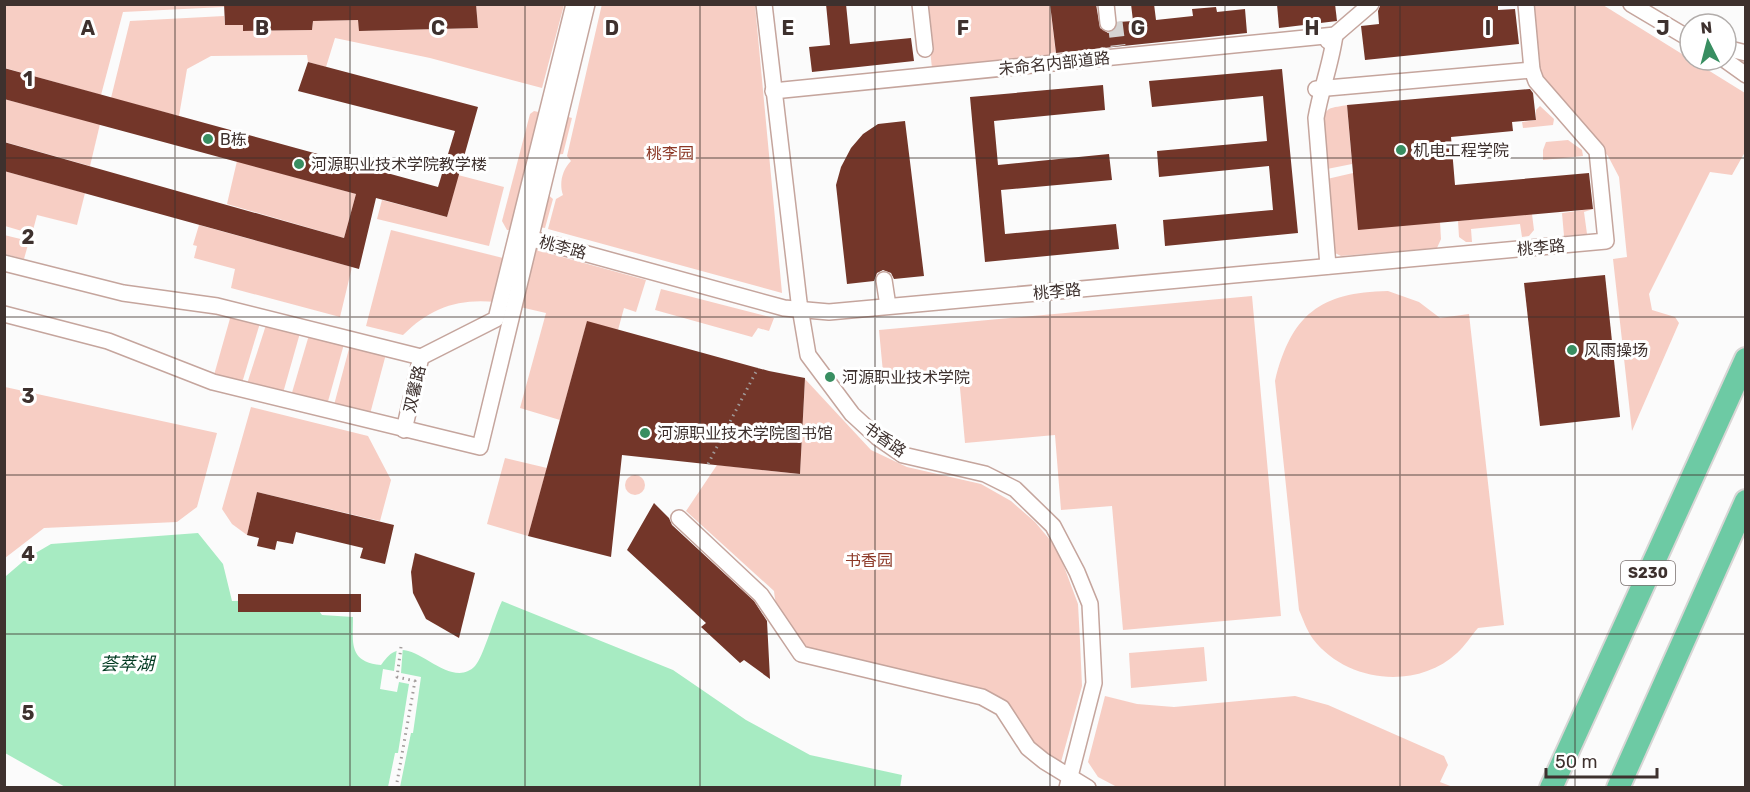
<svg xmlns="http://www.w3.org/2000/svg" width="1750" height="792" viewBox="0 0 1750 792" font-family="Rubik,'Noto Sans SC',sans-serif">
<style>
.green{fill:#f7cec4}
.water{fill:#a7ebc2}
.pier{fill:#fbfbfb}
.building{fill:#733629}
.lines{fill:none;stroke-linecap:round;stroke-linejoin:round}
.street-tunnel{stroke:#d5d3d2;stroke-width:15;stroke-dasharray:15 8;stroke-linecap:butt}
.street-casing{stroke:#c5a59d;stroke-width:18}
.primary-casing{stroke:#d8d6d5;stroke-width:26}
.path{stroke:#a19b9a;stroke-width:3;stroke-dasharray:1.5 4.5;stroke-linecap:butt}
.street{stroke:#fff;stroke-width:15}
.primary{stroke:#6dcaa4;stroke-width:22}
.grid{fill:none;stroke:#3e312e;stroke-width:1.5;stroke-opacity:0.55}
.poi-dot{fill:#388e61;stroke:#fff;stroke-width:2}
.labels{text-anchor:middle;stroke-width:6;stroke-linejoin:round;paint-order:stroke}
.shield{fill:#fff;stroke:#786f6d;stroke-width:1.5}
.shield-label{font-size:15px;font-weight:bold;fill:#3e312e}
.street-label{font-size:16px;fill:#3e312e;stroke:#fff}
.poi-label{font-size:16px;fill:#3e312e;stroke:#fff;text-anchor:start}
.park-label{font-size:16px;fill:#8c3826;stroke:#fff}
.water-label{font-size:18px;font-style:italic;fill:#023a21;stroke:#fff}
.grid-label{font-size:20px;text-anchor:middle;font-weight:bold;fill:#3e312e;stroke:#fff;stroke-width:6;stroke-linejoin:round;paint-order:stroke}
</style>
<rect width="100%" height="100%" fill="#fbfbfb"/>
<g class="green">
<polygon points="224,4 224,7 123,12 101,95 5,68 4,5"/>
<path d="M602,4L755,5L782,293L548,229L556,199L563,195C559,184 562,170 571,161L567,156Z"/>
<polygon points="476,5 564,5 542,88 430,58 335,38 326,67 308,62 307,55 211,56 187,69 179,116 111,98 130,21 224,16 225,25 234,25 242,10 244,31 312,30 313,21 358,20 360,31 478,28"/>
<polygon points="925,5 1050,5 1056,55 932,68"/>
<polygon points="1533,5 1603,5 1745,93 1745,152 1732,175 1710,172 1649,294 1652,310 1675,317 1679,323 1632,431 1613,259 1627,257 1619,177 1608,156 1541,77"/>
<polygon points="4,99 100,124 90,166 5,142"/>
<path d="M1347,105L1352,164L1327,169C1325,155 1314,119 1329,109C1333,107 1342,106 1347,105Z"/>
<polygon points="1540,106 1554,119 1553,125 1523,128 1522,122 1536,120 1536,110"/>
<polygon points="534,111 543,113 513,230 507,230 502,221 530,114"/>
<polygon points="565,116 572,118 563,154 556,155"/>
<polygon points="1568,140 1582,150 1583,156 1543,160 1543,150 1546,142"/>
<polygon points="237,161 356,194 344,238 227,204"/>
<polygon points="4,171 85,193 77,225 37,215 32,234 5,226"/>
<polygon points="1353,173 1440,222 1441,239 1437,248 1341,256 1335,253 1327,179"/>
<polygon points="458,175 504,187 489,246 377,219 382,200 447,217"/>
<polygon points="547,194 553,199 545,228 539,227"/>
<polygon points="1596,208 1584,212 1587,234 1564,236 1562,213 1550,215"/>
<polygon points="1532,214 1534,230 1529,236 1522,237 1520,224 1471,229 1472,242 1466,242 1459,237 1458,221"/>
<polygon points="199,225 352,267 340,317 231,288 235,269 194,258 197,246 193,245"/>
<path d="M391,230L507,259L496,302C458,298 430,308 403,335L366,326Z"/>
<polygon points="4,235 29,241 24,259 5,254"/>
<polygon points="533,249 646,280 636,312 624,308 618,330 587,322 560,420 520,408 546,313 520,307"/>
<polygon points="661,289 774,318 769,331 758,328 752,337 655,310"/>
<path d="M1388,291L1419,302L1440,318L1469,314L1504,625L1478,628C1471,636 1465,646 1457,653C1416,691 1346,682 1313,639C1307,631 1303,619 1299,610L1275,381C1291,315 1320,292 1388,291Z"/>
<polygon points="1252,296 1281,616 1123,630 1112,506 1061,510 1055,435 965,443 959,377 884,383 879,330"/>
<polygon points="231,315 260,323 242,383 214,375"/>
<polygon points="266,325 300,333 283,393 247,384"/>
<polygon points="309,335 344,344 327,405 291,396"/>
<polygon points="350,345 386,354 370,414 334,405"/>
<path d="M805,379L871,450L907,467L981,484L1011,501L1035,522L1051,541L1062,561L1078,604L1080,641L1082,686L1061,762L1033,743L1007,704L987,691L809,649C790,634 776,616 774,591L686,511L717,465L800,474Z"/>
<polygon points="5,387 217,433 197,507 177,522 44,528 5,558"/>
<polygon points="251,407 368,436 391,480 380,521 257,492 247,535 232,524 222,509"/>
<polygon points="505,458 547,468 528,536 487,524"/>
<circle cx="635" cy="485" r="10"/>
<polygon points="1204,647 1207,681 1131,688 1129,653"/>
<polygon points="1105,696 1137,704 1174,707 1295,696 1328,705 1444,756 1448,765 1440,782 1453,787 1117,787 1098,777 1088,762"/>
</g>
<path class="water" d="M198,533L223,564L232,601L311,600L322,615L353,617C353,642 348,662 381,665C384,661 389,654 394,652C415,639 451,691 475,666C483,658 495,615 502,601L673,670L746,720L810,755L902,775L900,788H67L5,753L6,576L27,558L51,544Z"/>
<polygon class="pier" points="403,646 401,673 421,677 413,733 411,733 400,787 388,787 395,753 398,753 409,684 399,682 397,692 380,689 383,669 394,671 397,648"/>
<g class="building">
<polygon points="224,4 476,4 478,28 359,31 358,20 313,21 312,30 243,31 243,25 225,25"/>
<polygon points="826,4 846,4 850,44 911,38 914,61 812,72 809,47 830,45"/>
<polygon points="1050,4 1096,4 1100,28 1108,33 1114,30 1118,22 1133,21 1131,4 1154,4 1156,20 1193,16 1192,9 1216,7 1217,12 1245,9 1247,33 1056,53"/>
<polygon points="1277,4 1335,4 1337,21 1279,28"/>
<polygon points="1392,4 1498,4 1498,10 1515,9 1519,44 1365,60 1361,26 1379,24 1378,11 1380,6"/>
<polygon points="308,62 478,107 447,217 376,198 359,269 4,171 4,142 344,238 356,194 4,99 4,68 438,187 455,131 298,91"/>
<polygon points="1282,69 1298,233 1165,246 1163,220 1273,210 1269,166 1159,177 1157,151 1267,141 1263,96 1152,107 1149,81"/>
<polygon points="1103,85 1105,110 994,121 998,165 1109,154 1112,180 1001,190 1005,234 1116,224 1119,249 985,262 970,97"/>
<polygon points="1530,89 1533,93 1536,120 1512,122 1513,131 1451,137 1455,185 1589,173 1593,209 1358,230 1347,105"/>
<polygon points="905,121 924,276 894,279 891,273 883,270 877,273 874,281 847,284 836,185 841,167 851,148 863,134 878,124"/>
<polygon points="1605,275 1620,417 1540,426 1524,283"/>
<polygon points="587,321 769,371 805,378 800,474 622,455 611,557 528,536"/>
<polygon points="257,492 394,525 385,564 360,558 363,548 296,532 293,544 277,541 275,550 257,546 259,538 247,535"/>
<polygon points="654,503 669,518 672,525 754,601 767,621 770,679 744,660 740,663 701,627 706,623 627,550"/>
<polygon points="415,553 475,573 459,638 426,619 413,593 411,572"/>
<rect x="238" y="594" width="123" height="18"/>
</g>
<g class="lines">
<polyline class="street-tunnel" points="1115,22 1118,46"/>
<defs>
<g id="street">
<polyline points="764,4 799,302 808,355 852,414 877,437 903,455 985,474 1015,489 1053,526 1077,572 1090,604 1094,683 1067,788"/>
<polyline points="920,4 925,49"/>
<polyline points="1106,4 1108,23"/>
<polyline points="1631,4 1690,39"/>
<polyline points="1328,41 1371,4"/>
<polyline points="1726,48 1746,53"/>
<polyline points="1725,60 1746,75"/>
<polyline points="1316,89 1532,70"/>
<path d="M773,91L1335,35C1331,64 1321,89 1316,118L1328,266"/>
<polyline points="518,235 784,308 829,312 1606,241 1597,151 1536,81 1532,70 1526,4"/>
<polyline points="4,263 123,293 217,306 421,357"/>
<polyline points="884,280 888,306"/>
<polyline points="4,314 108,341 213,382 480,447 587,4"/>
<polyline points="421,357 496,319 574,4"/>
<polyline points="404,430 421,357"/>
<polyline points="679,518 761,595 801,654 982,697 1002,708 1028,748 1044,761 1088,788"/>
</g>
<g id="primary">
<polyline points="1551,788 1746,359"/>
<polyline points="1618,788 1746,501"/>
</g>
</defs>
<use href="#street" class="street-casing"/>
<use href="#primary" class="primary-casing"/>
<g class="path">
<polyline points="708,464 758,368"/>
<polyline points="396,788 415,681 397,677 401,647"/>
</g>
<use href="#street" class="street"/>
<use href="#primary" class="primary"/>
</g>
<path class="grid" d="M175,4V788M350,4V788M525,4V788M700,4V788M875,4V788M1050,4V788M1225,4V788M1400,4V788M1575,4V788M4,158H1746M4,317H1746M4,475H1746M4,634H1746"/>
<g class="poi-dot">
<circle cx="208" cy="139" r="6"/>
<circle cx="1401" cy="150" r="6"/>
<circle cx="299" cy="164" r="6"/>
<circle cx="1572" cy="350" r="6"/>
<circle cx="830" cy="377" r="6"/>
<circle cx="645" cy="433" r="6"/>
</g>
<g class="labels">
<rect class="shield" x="1621" y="561" width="54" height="24" rx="4.5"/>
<g class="shield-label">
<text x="1648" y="578">S230</text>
</g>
<g class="street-label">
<text transform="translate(1054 63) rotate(-6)" y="6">未命名内部道路</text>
<text transform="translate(563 247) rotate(15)" y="6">桃李路</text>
<text transform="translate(1541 247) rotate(-5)" y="6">桃李路</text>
<text transform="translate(1057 291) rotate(-5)" y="6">桃李路</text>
<text transform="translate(414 389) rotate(-77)" y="6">双馨路</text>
<text transform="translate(885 439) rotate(35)" y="6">书香路</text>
</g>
<g class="poi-label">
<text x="220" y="145">B栋</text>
<text x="1413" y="156">机电工程学院</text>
<text x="311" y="170">河源职业技术学院教学楼</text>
<text x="1584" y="356">风雨操场</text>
<text x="842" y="383">河源职业技术学院</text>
<text x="657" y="439">河源职业技术学院图书馆</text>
</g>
<g class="park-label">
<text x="670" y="159">桃李园</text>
<text x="869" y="566">书香园</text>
</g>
<g class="water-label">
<text x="127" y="670">荟萃湖</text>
</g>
</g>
<g class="grid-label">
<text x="88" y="35">A</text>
<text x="262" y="35">B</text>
<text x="438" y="35">C</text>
<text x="612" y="35">D</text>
<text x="788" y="35">E</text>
<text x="963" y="35">F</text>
<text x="1138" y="35">G</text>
<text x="1312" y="35">H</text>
<text x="1488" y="35">I</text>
<text x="1663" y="35">J</text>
<text x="28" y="86">1</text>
<text x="28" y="244">2</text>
<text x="28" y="403">3</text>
<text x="28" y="561">4</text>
<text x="28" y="720">5</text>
</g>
<rect width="1750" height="792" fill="none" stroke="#3e312e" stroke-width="12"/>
<g transform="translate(1708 42) rotate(354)"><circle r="28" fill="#ffffff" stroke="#b2adab" stroke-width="1.5"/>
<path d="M0-4.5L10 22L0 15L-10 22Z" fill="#388e61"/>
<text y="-9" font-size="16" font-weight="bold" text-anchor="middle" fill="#3e312e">N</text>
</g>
<path d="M1546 768v9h111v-9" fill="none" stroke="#3e312e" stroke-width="3"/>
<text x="1555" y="768" font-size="18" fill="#3e312e" stroke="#ffffff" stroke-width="4.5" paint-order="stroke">50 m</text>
</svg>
